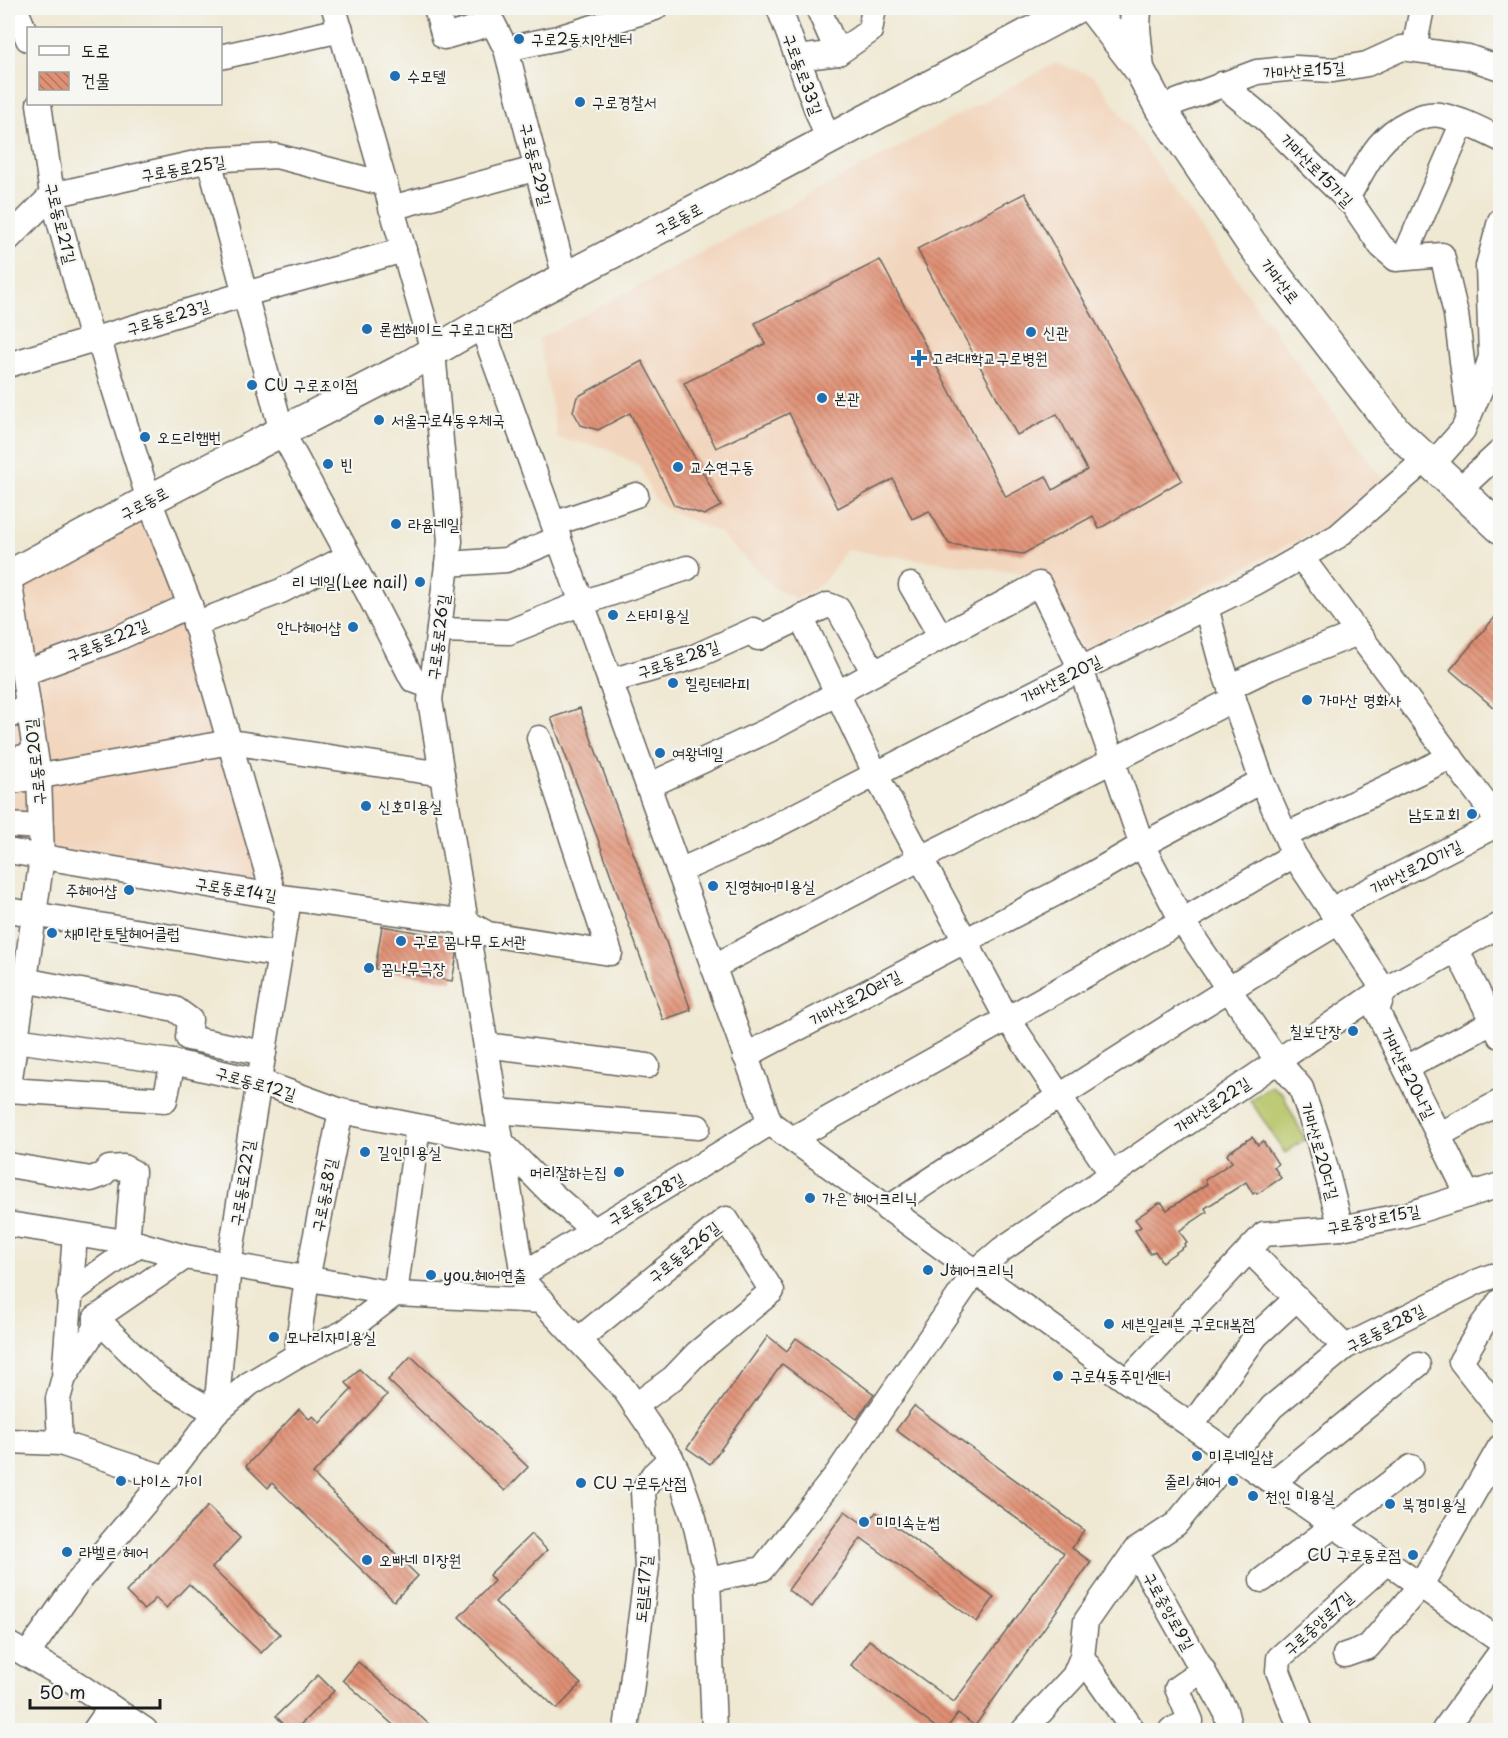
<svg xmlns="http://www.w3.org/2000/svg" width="1508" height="1738" viewBox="0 0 1508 1738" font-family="'Playpen Sans','Poor Story',sans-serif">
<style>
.built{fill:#f2d5bd}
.green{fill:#b7c567;stroke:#6a7042;stroke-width:1.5}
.building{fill:url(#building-back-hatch)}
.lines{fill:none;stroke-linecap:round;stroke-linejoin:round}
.minor-casing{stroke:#66635c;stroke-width:27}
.major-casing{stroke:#66635c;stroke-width:33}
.minor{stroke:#fff;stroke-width:24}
.major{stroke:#fff;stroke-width:30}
.poi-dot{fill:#1f6fb2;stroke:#f6f6f2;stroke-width:2}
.labels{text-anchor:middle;stroke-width:4.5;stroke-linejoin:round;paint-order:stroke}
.poi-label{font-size:16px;fill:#1c1c1c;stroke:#f6f6f2;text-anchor:start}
.street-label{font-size:16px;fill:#1c1c1c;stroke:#f6f6f2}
</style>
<defs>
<pattern id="building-back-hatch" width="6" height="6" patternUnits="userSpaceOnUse" patternTransform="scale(1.5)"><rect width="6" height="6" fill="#e09074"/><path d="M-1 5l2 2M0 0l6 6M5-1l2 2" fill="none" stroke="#b5755e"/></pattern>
</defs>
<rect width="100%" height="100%" fill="#f6f6f2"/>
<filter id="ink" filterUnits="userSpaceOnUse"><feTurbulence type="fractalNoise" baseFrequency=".0167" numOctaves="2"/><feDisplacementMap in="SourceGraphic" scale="12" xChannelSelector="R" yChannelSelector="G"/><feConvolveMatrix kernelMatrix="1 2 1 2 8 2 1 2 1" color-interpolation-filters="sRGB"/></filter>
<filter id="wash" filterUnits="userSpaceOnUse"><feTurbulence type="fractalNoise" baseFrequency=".008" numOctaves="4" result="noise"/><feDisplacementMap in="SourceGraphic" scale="24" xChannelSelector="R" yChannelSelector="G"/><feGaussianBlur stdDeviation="1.35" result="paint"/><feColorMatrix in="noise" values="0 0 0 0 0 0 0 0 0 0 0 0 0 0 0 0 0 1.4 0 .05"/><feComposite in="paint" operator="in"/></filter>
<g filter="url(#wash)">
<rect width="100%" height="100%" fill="#efe8d2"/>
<g class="built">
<polygon points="1056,63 1095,77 1253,302 1383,480 1344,515 1321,530 1294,542 1083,651 1045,576 846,550 823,583 797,599 773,587 720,533 669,510 654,498 640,466 606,448 558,438 539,339"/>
<polygon points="143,508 195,624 274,896 8,852 8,579"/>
</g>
<polygon class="green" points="1271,1086 1282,1093 1305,1139 1285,1153 1250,1100"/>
<g id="blocks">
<g class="building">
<polygon points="1025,193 1182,480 1099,529 1093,516 1023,554 949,544 929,511 912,519 893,479 838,508 789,413 716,448 684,383 765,344 755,323 880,260 1006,497 1046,476 1053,490 1087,470 1057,414 1017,435 917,249"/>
<polygon points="642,361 721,506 704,515 674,505 630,413 598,430 581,425 573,411 577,397"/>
<polygon points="1500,611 1500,713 1450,670"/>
<polygon points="580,708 691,1010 663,1020 599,842 551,718"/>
<polygon points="382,926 454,939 457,955 452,981 375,969"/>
<polygon points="1252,1137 1258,1145 1263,1141 1278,1164 1274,1167 1281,1178 1257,1194 1256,1192 1253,1194 1246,1182 1205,1208 1207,1212 1179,1231 1187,1242 1184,1244 1185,1246 1162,1262 1155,1251 1150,1254 1135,1230 1141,1227 1135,1219 1159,1203 1162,1203 1167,1210 1207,1184 1205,1180 1232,1162 1227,1155 1229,1152"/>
<polygon points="768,1336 787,1351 796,1338 874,1394 857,1419 782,1364 710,1464 687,1448"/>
<polygon points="411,1356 528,1467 505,1491 388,1380"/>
<polygon points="359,1369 387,1395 313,1474 418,1576 394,1601 272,1483 268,1488 246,1466 299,1409 309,1419 313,1416 320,1423 352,1389 346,1383"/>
<polygon points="914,1406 1084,1530 1072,1548 1091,1562 975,1726 958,1713 945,1731 941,1731 851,1665 869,1640 954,1702 1064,1553 896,1430"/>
<polygon points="208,1506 240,1538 212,1568 280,1634 261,1653 189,1584 166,1608 156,1598 144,1610 126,1592"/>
<polygon points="845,1511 866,1526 876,1512 994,1598 977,1622 861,1538 812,1607 788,1590"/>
<polygon points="531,1534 547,1550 495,1602 581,1684 557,1709 459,1617 494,1581 489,1575"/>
<polygon points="358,1662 420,1716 436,1731 400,1731 343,1680"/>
<polygon points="318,1675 334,1691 294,1731 290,1731 276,1716"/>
</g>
</g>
</g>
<g filter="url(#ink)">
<use href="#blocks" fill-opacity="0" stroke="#66635c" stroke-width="1.5"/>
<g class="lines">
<defs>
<g id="minor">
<polyline points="15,8 28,39"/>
<polyline points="334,8 433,351 450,541 430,700 524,1282 624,1389 671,1458 678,1472 694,1518 708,1580 714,1730"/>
<polyline points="436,8 444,37 493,23 506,49 565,278"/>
<polyline points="779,8 828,140"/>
<polyline points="818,8 838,53"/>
<polyline points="506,49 558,38 655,8"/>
<polyline points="1414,49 1422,8"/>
<polyline points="220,57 341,30"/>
<polyline points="798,58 838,53 870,31 874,8"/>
<polyline points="1222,84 1267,121 1353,205 1381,246 1396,259 1442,255 1456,314 1469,416"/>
<polyline points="1160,108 1257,72 1296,68 1333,70 1367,64 1402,48 1468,57 1500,68"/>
<polyline points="209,160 282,432 349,556 413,680 432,687"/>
<path d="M1346,199C1366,168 1374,139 1409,122C1419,117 1429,113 1440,115C1461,119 1481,130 1500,139"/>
<polyline points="391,208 538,168"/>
<polyline points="8,239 52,195 209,160 276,156 385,184"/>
<polyline points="1404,258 1463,122"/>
<polyline points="481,324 770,1123 1127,1381 1500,1641"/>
<polyline points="8,365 245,294 404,250"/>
<polyline points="1432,465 1463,430 1481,388 1491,357 1488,266 1500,221"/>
<polyline points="1459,490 1500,452"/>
<polyline points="554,524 636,495"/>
<polyline points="1301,557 1500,823"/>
<polyline points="447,564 506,560 559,538"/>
<polyline points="8,571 39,777 42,857 25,980 8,1091"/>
<polyline points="911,585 941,637"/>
<polyline points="1206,607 1220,659 1262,781 1294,855 1384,990 1377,1011 1468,1195"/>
<polyline points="801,617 876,775 1004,1013 1111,1173"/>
<polyline points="195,624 281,591 349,556"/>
<polyline points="439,630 509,632 582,603 687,568"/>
<polyline points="24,673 116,639 190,605"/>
<polyline points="610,681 694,657 754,630 758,638 828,605 838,609 874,673"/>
<polyline points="1230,687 1269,668 1358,633"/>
<polyline points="8,717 28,704"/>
<polyline points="8,761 34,754"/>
<polyline points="8,782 230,742 442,774"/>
<polyline points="648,786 771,729 1039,584 1081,669 1142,845 1182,921 1277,1060 1301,1088 1319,1142 1341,1228"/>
<polyline points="8,825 40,827"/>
<polyline points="1286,835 1451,757"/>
<polyline points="8,851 274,896 466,922 488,934 610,953 539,738"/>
<polyline points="679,871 742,843 1081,669 1255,583 1338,536 1426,459"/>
<polyline points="8,910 280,955"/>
<polyline points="1331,910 1500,823"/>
<polyline points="1456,949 1500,1036"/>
<polyline points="713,967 921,858 1234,699"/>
<polyline points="8,977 175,1009 190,1020 188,1038 264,1053"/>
<polyline points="8,1039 173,1062 258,1081 341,1111 502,1143 552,1194 594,1231"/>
<polyline points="486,1045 647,1066"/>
<polyline points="745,1056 1087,877 1142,845 1262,781"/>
<polyline points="1406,1068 1500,1018"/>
<polyline points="8,1090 165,1100 173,1062"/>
<polyline points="496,1111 698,1127"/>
<polyline points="1439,1135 1500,1102"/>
<polyline points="792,1139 1182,921 1294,855"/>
<polyline points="8,1165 91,1179 102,1175 109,1168 123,1167 133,1172 127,1243"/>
<path d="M887,1209C1036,1110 1186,1014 1339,922"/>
<polyline points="8,1224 139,1244 185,1257 395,1294 543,1301"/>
<polyline points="1249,1250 1345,1347"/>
<polyline points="523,1274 770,1123"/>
<polyline points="69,1294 139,1244"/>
<polyline points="1500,1301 1483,1324 1461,1361 1500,1411"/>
<polyline points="96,1318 158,1379 216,1413 249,1384 296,1356 345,1332 395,1294 418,1127"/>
<polyline points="96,1318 185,1257"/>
<polyline points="578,1340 726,1219 772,1291 696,1354 673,1378 635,1406"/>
<polyline points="296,1356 307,1279 341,1111"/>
<polyline points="65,1376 96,1328 96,1318"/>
<polyline points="1127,1381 1264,1234 1341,1228 1405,1215 1500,1185"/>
<polyline points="1192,1425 1256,1336 1297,1298"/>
<polyline points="8,1441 60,1443 166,1478"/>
<polyline points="60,1443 58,1399 64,1377 75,1235"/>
<polyline points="1273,1482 1418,1365"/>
<polyline points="1135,1551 1225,1710 1230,1730"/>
<polyline points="708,1580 762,1569 837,1474 975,1272 1001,1250 1370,998 1500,925"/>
<polyline points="1262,1580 1411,1467"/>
<polyline points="8,1644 74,1682 145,1730"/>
<polyline points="27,1655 77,1583 166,1478 216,1413 229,1264 288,905 274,896 190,605 149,500 101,347 92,340 52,195 39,104"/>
<polyline points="1345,1655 1368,1647 1421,1585 1500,1447"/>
<polyline points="1082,1657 1133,1730"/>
<polyline points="95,1730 111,1707"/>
<polyline points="626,1730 647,1568 643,1491 653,1475 671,1458"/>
<polyline points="1024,1730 1074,1676 1082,1657 1086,1621 1135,1551 1176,1524 1272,1407 1345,1347 1479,1281 1492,1276 1500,1276"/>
<polyline points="1171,1730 1191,1721 1177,1688 1203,1670"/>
<polyline points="1301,1730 1278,1671 1279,1658 1387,1562"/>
<polyline points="1444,1730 1500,1653"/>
</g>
<g id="major">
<polyline points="1092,8 1139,69 1160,108 1251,243 1396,431 1500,528"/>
<polyline points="1136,8 1135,28 1139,69"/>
<polyline points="8,576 149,500 401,370 526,298 781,165 1076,8"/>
</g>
</defs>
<use href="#minor" class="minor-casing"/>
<use href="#major" class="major-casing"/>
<use href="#minor" class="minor"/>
<use href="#major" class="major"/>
</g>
</g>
<g class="poi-dot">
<circle cx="519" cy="39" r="6"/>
<circle cx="395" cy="76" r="6"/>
<circle cx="580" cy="102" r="6"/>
<circle cx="367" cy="329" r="6"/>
<circle cx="1031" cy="332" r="6"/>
<path d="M916 349h6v6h6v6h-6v6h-6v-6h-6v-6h6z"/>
<circle cx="252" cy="385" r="6"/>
<circle cx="822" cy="398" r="6"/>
<circle cx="379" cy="420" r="6"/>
<circle cx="145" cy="437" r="6"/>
<circle cx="328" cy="464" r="6"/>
<circle cx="678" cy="467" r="6"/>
<circle cx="396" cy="524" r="6"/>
<circle cx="420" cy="582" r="6"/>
<circle cx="613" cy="615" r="6"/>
<circle cx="353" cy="627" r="6"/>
<circle cx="673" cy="683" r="6"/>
<circle cx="1307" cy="700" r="6"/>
<circle cx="660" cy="753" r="6"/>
<circle cx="366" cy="806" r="6"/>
<circle cx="1472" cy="814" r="6"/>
<circle cx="713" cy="886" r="6"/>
<circle cx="129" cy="890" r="6"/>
<circle cx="52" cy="933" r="6"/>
<circle cx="401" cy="941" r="6"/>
<circle cx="369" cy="968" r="6"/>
<circle cx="1353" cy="1031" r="6"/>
<circle cx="365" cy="1152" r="6"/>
<circle cx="619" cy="1172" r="6"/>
<circle cx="810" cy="1198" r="6"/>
<circle cx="928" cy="1270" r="6"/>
<circle cx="431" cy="1275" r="6"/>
<circle cx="1109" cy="1324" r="6"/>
<circle cx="274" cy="1337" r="6"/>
<circle cx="1058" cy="1376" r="6"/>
<circle cx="1197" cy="1456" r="6"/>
<circle cx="121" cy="1481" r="6"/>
<circle cx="1233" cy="1481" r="6"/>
<circle cx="581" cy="1483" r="6"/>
<circle cx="1253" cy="1496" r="6"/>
<circle cx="1390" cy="1504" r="6"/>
<circle cx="864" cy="1522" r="6"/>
<circle cx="67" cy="1552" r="6"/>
<circle cx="1413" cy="1555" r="6"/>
<circle cx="367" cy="1560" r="6"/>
</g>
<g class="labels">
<g class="poi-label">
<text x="531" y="45">구로2동치안센터</text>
<text x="407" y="82">수모텔</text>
<text x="592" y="108">구로경찰서</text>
<text x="379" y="335">론썸헤이드 구로고대점</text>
<text x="1043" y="338">신관</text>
<text x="932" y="364">고려대학교구로병원</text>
<text x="264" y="391">CU 구로조이점</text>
<text x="834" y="404">본관</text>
<text x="391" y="426">서울구로4동우체국</text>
<text x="157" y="443">오드리햅번</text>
<text x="340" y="470">빈</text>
<text x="690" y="473">교수연구동</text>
<text x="408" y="530">라윰네일</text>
<text x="408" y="588" text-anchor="end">리 네일(Lee nail)</text>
<text x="625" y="621">스타미용실</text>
<text x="341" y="633" text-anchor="end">안나헤어샵</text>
<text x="685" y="689">힐링테라피</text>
<text x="1319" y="706">가마산 명화사</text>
<text x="672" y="759">여왕네일</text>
<text x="378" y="812">신호미용실</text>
<text x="1460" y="820" text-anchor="end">남도교회</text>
<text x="725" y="892">진영헤어미용실</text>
<text x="117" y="896" text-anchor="end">주헤어샵</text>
<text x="64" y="939">채미란토탈헤어클럽</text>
<text x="413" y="947">구로 꿈나무 도서관</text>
<text x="381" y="974">꿈나무극장</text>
<text x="1341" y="1037" text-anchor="end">칠보단장</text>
<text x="377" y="1158">길인미용실</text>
<text x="607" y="1178" text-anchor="end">머리잘하는집</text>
<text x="822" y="1204">가은 헤어크리닉</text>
<text x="940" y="1276">J헤어크리닉</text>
<text x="443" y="1281">you.헤어연출</text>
<text x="1121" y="1330">세븐일레븐 구로대복점</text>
<text x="286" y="1343">모나리자미용실</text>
<text x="1070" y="1382">구로4동주민센터</text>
<text x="1209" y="1462">미루네일샵</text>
<text x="133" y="1487">나이스 가이</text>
<text x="1221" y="1487" text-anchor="end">줄리 헤어</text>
<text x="593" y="1489">CU 구로두산점</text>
<text x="1265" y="1502">천인 미용실</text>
<text x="1402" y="1510">북경미용실</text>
<text x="876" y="1528">미미속눈썹</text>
<text x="79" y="1558">라벨르 헤어</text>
<text x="1401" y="1561" text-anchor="end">CU 구로동로점</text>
<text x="379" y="1566">오빠네 미장원</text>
</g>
<g class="street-label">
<text transform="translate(1304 70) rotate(-4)" y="6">가마산로15길</text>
<text transform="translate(803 74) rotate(70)" y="6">구로동로33길</text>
<text transform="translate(536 164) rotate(76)" y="6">구로동로29길</text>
<text transform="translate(183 168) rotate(-10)" y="6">구로동로25길</text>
<text transform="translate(1317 170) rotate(45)" y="6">가마산로15가길</text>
<text transform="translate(678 219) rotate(-28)" y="6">구로동로</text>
<text transform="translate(61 223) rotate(76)" y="6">구로동로21길</text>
<text transform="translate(1280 281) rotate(52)" y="6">가마산로</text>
<text transform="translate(168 317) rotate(-17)" y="6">구로동로23길</text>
<text transform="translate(144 503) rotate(-28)" y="6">구로동로</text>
<text transform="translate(438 637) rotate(-83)" y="6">구로동로26길</text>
<text transform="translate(107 640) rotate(-22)" y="6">구로동로22길</text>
<text transform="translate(678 659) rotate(-19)" y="6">구로동로28길</text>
<text transform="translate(1061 679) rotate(-27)" y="6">가마산로20길</text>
<text transform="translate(35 762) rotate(-96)" y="6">구로동로20길</text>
<text transform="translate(1416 867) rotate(-27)" y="6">가마산로20가길</text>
<text transform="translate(236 889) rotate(9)" y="6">구로동로14길</text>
<text transform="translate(855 998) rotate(-28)" y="6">가마산로20라길</text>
<text transform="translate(1408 1073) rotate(63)" y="6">가마산로20나길</text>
<text transform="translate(256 1083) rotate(16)" y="6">구로동로12길</text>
<text transform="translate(1212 1105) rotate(-34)" y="6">가마산로22길</text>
<text transform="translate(1320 1151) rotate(74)" y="6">가마산로20다길</text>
<text transform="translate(242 1183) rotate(-81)" y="6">구로동로22길</text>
<text transform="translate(324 1195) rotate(-79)" y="6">구로동로8길</text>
<text transform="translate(646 1199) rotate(-31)" y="6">구로동로28길</text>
<text transform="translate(1373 1219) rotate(-11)" y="6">구로중앙로15길</text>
<text transform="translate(684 1252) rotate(-39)" y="6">구로동로26길</text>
<text transform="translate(1385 1328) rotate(-27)" y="6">구로동로28길</text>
<text transform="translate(643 1589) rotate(-85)" y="6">도림로17길</text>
<text transform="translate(1169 1611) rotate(61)" y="6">구로중앙로9길</text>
<text transform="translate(1318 1623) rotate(-42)" y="6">구로중앙로7길</text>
</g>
</g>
<rect width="1508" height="1738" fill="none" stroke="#f6f6f2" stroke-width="30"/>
<rect x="27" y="27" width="195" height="78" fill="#f6f6f2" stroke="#9f9f9c" stroke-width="1.5"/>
<rect x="39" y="46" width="30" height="9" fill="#ffffff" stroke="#9f9f9c" stroke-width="1.5"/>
<text x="81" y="57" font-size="18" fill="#1c1c1c">도로</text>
<rect x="39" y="72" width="30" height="18" fill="url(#building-back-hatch)" stroke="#9f9f9c" stroke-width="1.5"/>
<text x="81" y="87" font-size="18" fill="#1c1c1c">건물</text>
<path d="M30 1699v9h130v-9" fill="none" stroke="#1c1c1c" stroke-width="3"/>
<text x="39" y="1699" font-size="18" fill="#1c1c1c" stroke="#f6f6f2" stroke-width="4.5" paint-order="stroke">50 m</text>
</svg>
